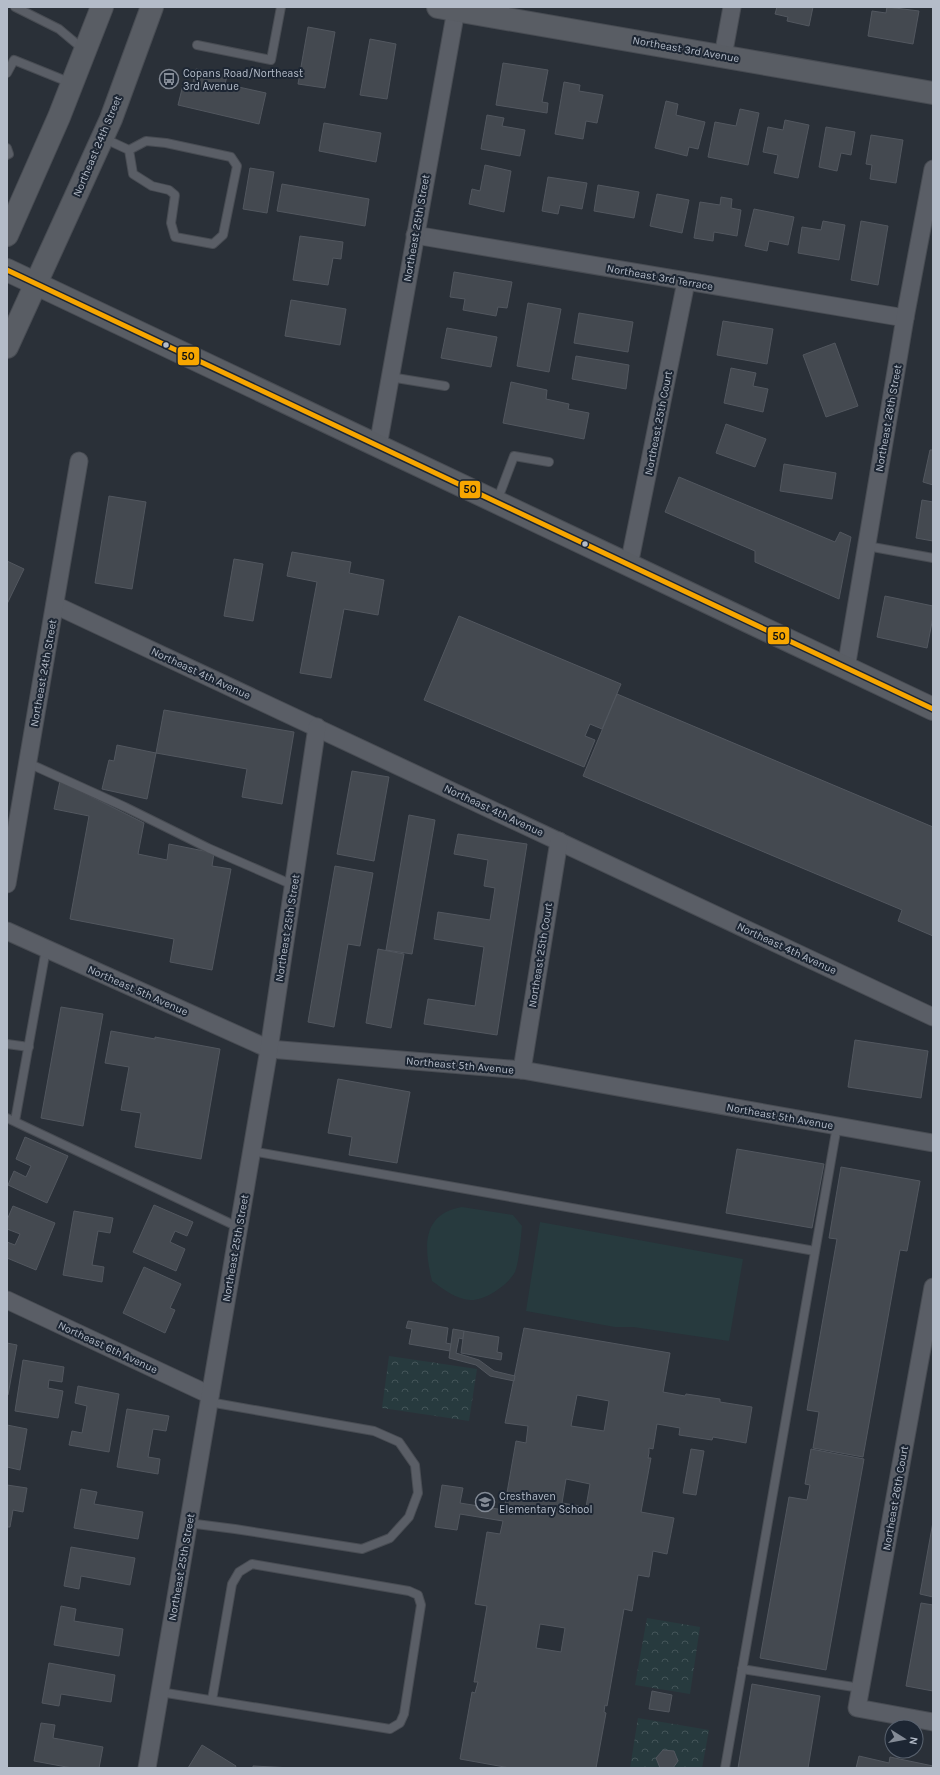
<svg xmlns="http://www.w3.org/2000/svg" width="940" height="1775" viewBox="0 0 940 1775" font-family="Karla,sans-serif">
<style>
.forest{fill:url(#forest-crowns)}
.pitch{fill:#273a3e}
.building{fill:#444950;stroke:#52575f;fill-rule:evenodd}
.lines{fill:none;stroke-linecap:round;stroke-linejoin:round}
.lane-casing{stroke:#484c53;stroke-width:10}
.street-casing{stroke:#484c53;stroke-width:19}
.secondary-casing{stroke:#484c53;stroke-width:24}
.lane{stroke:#5a5e66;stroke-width:8}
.street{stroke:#5a5e66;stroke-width:17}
.secondary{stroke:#595d64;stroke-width:22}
.bus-1-casing{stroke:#1d2633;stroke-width:8}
.bus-1{stroke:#f7a600;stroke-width:5}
.bus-dot{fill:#b4bcc9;stroke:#1d2633;stroke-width:1.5}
.labels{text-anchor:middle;stroke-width:4;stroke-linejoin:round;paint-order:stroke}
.street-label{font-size:11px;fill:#b4bcc9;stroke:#1d2633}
.poi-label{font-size:11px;fill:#b4bcc9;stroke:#1d2633;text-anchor:start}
.line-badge{stroke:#1d2633;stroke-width:1.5}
.pale-badge-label{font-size:11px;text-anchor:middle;font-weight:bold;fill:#111}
</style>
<defs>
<pattern id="forest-crowns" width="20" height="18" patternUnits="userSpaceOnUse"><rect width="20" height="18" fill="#273a3e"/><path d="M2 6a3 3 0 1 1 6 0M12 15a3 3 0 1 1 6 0" fill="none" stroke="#445559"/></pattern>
</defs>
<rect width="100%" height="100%" fill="#2a3038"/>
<g class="forest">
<polygon points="389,1356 477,1369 469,1421 382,1408"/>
<polygon points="647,1618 700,1627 690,1694 635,1685"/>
<polygon points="638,1718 709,1730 702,1768 630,1768"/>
</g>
<g class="pitch">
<path d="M462,1207L513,1215L522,1226C521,1237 519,1263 515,1272C508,1285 485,1301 470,1300C456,1299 443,1289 432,1281C424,1248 421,1214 462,1207Z"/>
<polygon points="540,1222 743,1259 729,1341 633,1327 615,1327 526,1311"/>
</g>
<g class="building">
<polygon points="777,7 813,7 809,26 787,21 788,17 775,14"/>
<polygon points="887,7 919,11 913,44 868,36 872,11 886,13"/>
<polygon points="308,27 335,32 325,88 298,84"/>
<polygon points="370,39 396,44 387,99 360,95"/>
<polygon points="503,63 548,70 542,102 548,103 547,113 496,105"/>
<polygon points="196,69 227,76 225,84 266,93 259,124 178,105 183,85 192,87"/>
<polygon points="564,82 580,85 579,91 603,95 597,123 586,121 583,139 555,134"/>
<polygon points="666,101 678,104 676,115 705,122 698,149 689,147 687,156 655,148"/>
<polygon points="740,109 759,113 748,165 708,157 715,122 736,126"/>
<polygon points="487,115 504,118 502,126 525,130 520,156 481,149"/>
<polygon points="785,120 809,125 798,178 774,173 778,155 763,152 768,127 783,130"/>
<polygon points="324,123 381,133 376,162 319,151"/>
<polygon points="826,127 855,132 851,155 841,153 837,171 819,167"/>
<polygon points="871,135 903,140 896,183 870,179 872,165 866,164"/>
<polygon points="485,165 511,171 504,212 469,204 472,189 480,191"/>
<polygon points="250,168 274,172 267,213 243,209"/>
<polygon points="548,177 587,183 582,209 560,205 558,214 542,211"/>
<polygon points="282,184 369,199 365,226 277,211"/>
<polygon points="598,185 639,192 634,218 594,211"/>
<polygon points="657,194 689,200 682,233 650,226"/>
<polygon points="721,197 732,199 731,208 741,210 737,236 714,232 713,241 694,238 700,202 720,205"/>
<polygon points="754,209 794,217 788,245 769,241 767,251 745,246"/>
<polygon points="823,221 845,225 839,260 798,253 802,227 821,230"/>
<polygon points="861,221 888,226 878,285 851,280"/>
<polygon points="300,236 343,242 341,259 333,258 328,285 293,280"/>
<polygon points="454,272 512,282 507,308 498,307 496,316 463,310 465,299 450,297"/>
<polygon points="291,300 346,309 340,345 285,336"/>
<polygon points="528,303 561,309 549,372 517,366"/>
<polygon points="579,313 633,322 628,352 574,343"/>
<polygon points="723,321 773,329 767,364 717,355"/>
<polygon points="447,328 497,337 491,367 441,358"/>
<polygon points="835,343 858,406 826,417 803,355"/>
<polygon points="576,356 629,365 626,389 572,379"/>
<polygon points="731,368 756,373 753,386 768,389 763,412 724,403"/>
<polygon points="511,382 547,390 546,399 569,404 568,409 589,413 584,439 503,423"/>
<polygon points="726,424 766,439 755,467 716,453"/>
<polygon points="930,450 933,450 933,485 923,482"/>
<polygon points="784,464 836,473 832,499 780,491"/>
<polygon points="679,477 835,542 840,532 851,537 839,599 755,562 755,551 665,512"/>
<polygon points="109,496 146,502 132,589 95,583"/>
<polygon points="922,500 933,502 933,541 916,538"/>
<polygon points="292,552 351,562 349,573 384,580 378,615 344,609 331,678 300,673 317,582 287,576"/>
<polygon points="234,559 263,564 253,621 224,616"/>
<polygon points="7,561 24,569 7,604"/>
<polygon points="885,596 933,606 933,617 927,648 877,637"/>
<polygon points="459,616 621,684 602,729 590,724 585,736 595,740 584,767 424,700"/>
<polygon points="617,694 933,827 933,936 898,921 902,910 583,776"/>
<polygon points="164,710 294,732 282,804 242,797 247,769 156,753"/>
<polygon points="117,745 156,753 147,799 102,789 109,760 114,761"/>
<polygon points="352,771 389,777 374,861 337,854"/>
<polygon points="60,781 144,823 138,854 167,860 169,844 214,853 212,866 231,869 212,970 170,962 174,939 70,919 89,816 54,809"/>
<polygon points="409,815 435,820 412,954 386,950"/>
<polygon points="458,834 527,844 497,1035 424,1024 428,999 475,1006 484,947 434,939 438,912 490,920 495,888 484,886 488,860 454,854"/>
<polygon points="335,866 373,873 360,946 348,944 334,1027 308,1022"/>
<polygon points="378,949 404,954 391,1028 366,1023"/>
<polygon points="61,1007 103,1014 83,1126 41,1118"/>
<polygon points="111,1031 155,1039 155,1037 220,1049 201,1159 135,1147 141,1113 121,1110 129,1067 105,1063"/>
<polygon points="855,1040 928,1051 921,1098 848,1087"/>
<polygon points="338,1079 410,1092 397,1163 349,1155 352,1137 328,1133"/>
<polygon points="25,1137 68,1156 47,1203 8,1185 14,1171 26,1177 31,1166 16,1159"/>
<polygon points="737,1149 824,1164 812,1228 726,1213"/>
<polygon points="841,1167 920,1181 907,1251 900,1250 863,1457 813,1448 819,1412 807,1410 837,1239 829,1238"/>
<polygon points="154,1205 193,1222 187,1236 175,1231 170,1242 185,1249 176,1271 133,1252"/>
<polygon points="13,1206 55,1223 36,1270 7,1258 7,1242 15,1245 20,1234 7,1229 7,1220"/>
<polygon points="74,1211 113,1218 110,1233 98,1231 92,1265 104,1267 102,1282 63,1275"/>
<polygon points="144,1267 181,1284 170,1308 175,1310 165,1333 123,1313"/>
<polygon points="408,1321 448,1328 446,1343 451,1344 450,1351 409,1344 412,1329 406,1328"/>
<path d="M524,1328L670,1353L663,1392L685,1396L686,1394L720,1399V1402L752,1407L746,1443L713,1437L712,1440L679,1435L680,1428L657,1424L653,1449L649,1448V1453L648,1458H651L641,1512L674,1518L667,1554L653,1551L649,1577L638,1575L632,1611L624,1609L607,1706L605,1705L604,1712L606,1713L596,1768H510L460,1759L472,1692L475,1693L478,1682H474L487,1606L475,1604L487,1532L500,1534L503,1521L460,1514L457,1530L435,1527L442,1485L463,1488L460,1503L504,1510L516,1441L526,1443L528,1426L505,1423ZM577,1395L609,1401L604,1431L571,1426ZM566,1479L590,1484L586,1507L562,1503ZM540,1624L565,1628L561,1652L536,1648Z"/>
<polygon points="453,1329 464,1331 463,1339 459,1338 456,1353 479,1360 494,1371 515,1376 514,1381 490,1376 476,1365 449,1358"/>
<polygon points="464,1331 499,1337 497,1352 502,1353 501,1360 461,1353"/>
<polygon points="7,1343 17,1345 8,1395 7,1395"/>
<polygon points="23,1360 64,1367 62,1382 49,1380 48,1388 63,1391 58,1418 15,1411"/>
<polygon points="78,1386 119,1394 109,1452 69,1445 72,1431 82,1433 87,1406 75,1403"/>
<polygon points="127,1409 169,1416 166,1431 153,1429 148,1457 160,1459 158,1474 117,1467"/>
<polygon points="7,1425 27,1429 20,1470 7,1467"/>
<polygon points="691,1449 704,1451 696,1495 683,1493"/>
<polygon points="811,1449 864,1459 826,1670 760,1658 789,1497 807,1500 810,1485 805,1484"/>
<polygon points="7,1485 27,1488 23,1512 13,1510 10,1527 7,1527"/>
<polygon points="81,1489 97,1492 94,1504 143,1512 138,1539 74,1528"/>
<polygon points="933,1522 933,1597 920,1594"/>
<polygon points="71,1547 135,1558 130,1585 81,1576 79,1589 64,1586"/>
<polygon points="921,1603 933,1605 933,1691 906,1686"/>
<polygon points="61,1606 76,1609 74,1621 123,1629 119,1656 54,1645"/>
<polygon points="49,1663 115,1675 111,1702 61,1694 59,1706 42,1703"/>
<polygon points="752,1684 820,1696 808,1768 738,1768"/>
<polygon points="652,1691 672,1695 669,1712 649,1709"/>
<polygon points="41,1723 55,1725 53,1738 103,1747 99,1768 72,1768 34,1761"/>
<polygon points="202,1745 236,1766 235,1768 188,1768"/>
<polygon points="663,1750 674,1751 678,1761 673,1768 660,1768 656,1758"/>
<polygon points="859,1756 889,1763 890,1757 933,1766 933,1768 856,1768"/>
<polygon points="253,1766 293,1768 253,1768"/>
</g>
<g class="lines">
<defs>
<g id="lane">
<polyline points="15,7 59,29 84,50"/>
<polyline points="197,45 271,60 281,7"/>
<polyline points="7,73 14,60 71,83"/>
<polyline points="103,138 129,150 133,174 152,186 169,190 175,195 171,223 175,237 213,244 223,235 237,166 231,157 166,143 146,141 129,150"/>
<polyline points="7,148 9,154 7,155"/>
<polyline points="390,377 445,386"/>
<polyline points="497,501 514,456 549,462"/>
<polyline points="867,546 933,558"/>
<polyline points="28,763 125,807 208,848 293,885"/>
<polyline points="7,1044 29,1047"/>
<polyline points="7,1118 238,1227"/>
<polyline points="15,1121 46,949"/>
<polyline points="251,1151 815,1251"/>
<polyline points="188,1523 235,1529 362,1549 390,1538 409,1517 418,1493 415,1465 399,1442 374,1431 209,1402"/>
<polyline points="742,1669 860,1688"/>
<polyline points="160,1692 390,1729 400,1723 404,1714 421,1605 418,1595 409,1591 252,1564 239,1572 232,1584 212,1700"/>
<polyline points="725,1768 837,1126"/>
</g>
<g id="street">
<polyline points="723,56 732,7"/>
<polyline points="415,235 905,318"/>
<polyline points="378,446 456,10"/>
<polyline points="629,565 686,282"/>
<polyline points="55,605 933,1017"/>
<polyline points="846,668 905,318 933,169"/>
<polyline points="7,884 79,461"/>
<polyline points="7,931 269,1049 522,1070 933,1143"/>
<polyline points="522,1070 559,841"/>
<polyline points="933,1287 857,1708 933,1722"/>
<polyline points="7,1300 210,1395"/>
<polyline points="147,1768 269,1049 317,727"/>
</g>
<g id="secondary">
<polyline points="438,7 933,93"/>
<polyline points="7,235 59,117 102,7"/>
<polyline points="7,270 933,709"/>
<polyline points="7,347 111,119 152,7"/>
</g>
</defs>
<use href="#lane" class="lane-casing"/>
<use href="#street" class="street-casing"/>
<use href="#secondary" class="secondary-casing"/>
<use href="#lane" class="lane"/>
<use href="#street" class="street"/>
<use href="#secondary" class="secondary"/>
<defs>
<polyline id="bus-1" points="7,270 933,709"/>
</defs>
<use href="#bus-1" class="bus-1-casing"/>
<use href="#bus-1" class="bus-1"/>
</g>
<defs>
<symbol id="bus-ring" viewBox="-11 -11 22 22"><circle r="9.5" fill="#1d2633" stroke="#848b96" stroke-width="1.5"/><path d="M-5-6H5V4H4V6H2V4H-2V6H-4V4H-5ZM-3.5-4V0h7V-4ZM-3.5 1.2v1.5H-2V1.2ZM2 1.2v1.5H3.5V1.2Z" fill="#848b96"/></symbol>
<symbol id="school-ring" viewBox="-11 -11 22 22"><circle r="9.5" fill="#1d2633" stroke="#848b96" stroke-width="1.5"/><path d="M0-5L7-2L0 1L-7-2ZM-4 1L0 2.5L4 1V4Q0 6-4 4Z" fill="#848b96"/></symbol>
</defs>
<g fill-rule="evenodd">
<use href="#bus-ring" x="158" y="68" width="22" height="22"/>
<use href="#school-ring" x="474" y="1491" width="22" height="22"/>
</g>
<g class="bus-dot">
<circle cx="166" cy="345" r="3.5"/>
<circle cx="585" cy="544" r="3.5"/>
</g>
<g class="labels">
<g class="street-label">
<text transform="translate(686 49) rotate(10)" y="4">Northeast 3rd Avenue</text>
<text transform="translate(97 146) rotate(-67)" y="4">Northeast 24th Street</text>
<text transform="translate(416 228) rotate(-80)" y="4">Northeast 25th Street</text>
<text transform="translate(660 277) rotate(10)" y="4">Northeast 3rd Terrace</text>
<text transform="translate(888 418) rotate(-80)" y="4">Northeast 26th Street</text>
<text transform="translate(658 423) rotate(-79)" y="4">Northeast 25th Court</text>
<text transform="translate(43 673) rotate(-80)" y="4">Northeast 24th Street</text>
<text transform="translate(201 673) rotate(25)" y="4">Northeast 4th Avenue</text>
<text transform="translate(494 810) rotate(25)" y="4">Northeast 4th Avenue</text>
<text transform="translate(287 928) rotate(-81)" y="4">Northeast 25th Street</text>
<text transform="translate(787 948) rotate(25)" y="4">Northeast 4th Avenue</text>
<text transform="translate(540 955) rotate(-81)" y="4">Northeast 25th Court</text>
<text transform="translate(138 990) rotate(24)" y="4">Northeast 5th Avenue</text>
<text transform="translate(460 1065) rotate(5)" y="4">Northeast 5th Avenue</text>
<text transform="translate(780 1116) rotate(10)" y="4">Northeast 5th Avenue</text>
<text transform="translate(235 1248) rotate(-80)" y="4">Northeast 25th Street</text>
<text transform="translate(108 1347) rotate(25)" y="4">Northeast 6th Avenue</text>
<text transform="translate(895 1498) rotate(-80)" y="4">Northeast 26th Court</text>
<text transform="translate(181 1567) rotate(-80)" y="4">Northeast 25th Street</text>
</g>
<g class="poi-label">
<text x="183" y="77">Copans Road/Northeast<tspan x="183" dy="13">3rd Avenue</tspan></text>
<text x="499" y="1500">Cresthaven<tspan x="499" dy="13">Elementary School</tspan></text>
</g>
</g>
<g class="line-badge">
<rect x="177" y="346" width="23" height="20" rx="4" fill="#f7a600"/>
<rect x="459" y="480" width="22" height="19" rx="4" fill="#f7a600"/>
<rect x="767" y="626" width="23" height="19" rx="4" fill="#f7a600"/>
</g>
<g class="pale-badge-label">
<text x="188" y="360">50</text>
<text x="470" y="493">50</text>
<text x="779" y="640">50</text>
</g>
<rect width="940" height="1775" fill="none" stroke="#b4bcc9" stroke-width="16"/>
<g transform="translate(904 1739) rotate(101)"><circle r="19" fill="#1d2633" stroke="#59626f"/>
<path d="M0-3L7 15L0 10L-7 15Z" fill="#848b96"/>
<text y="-6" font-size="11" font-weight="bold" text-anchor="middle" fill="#b4bcc9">N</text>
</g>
</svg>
